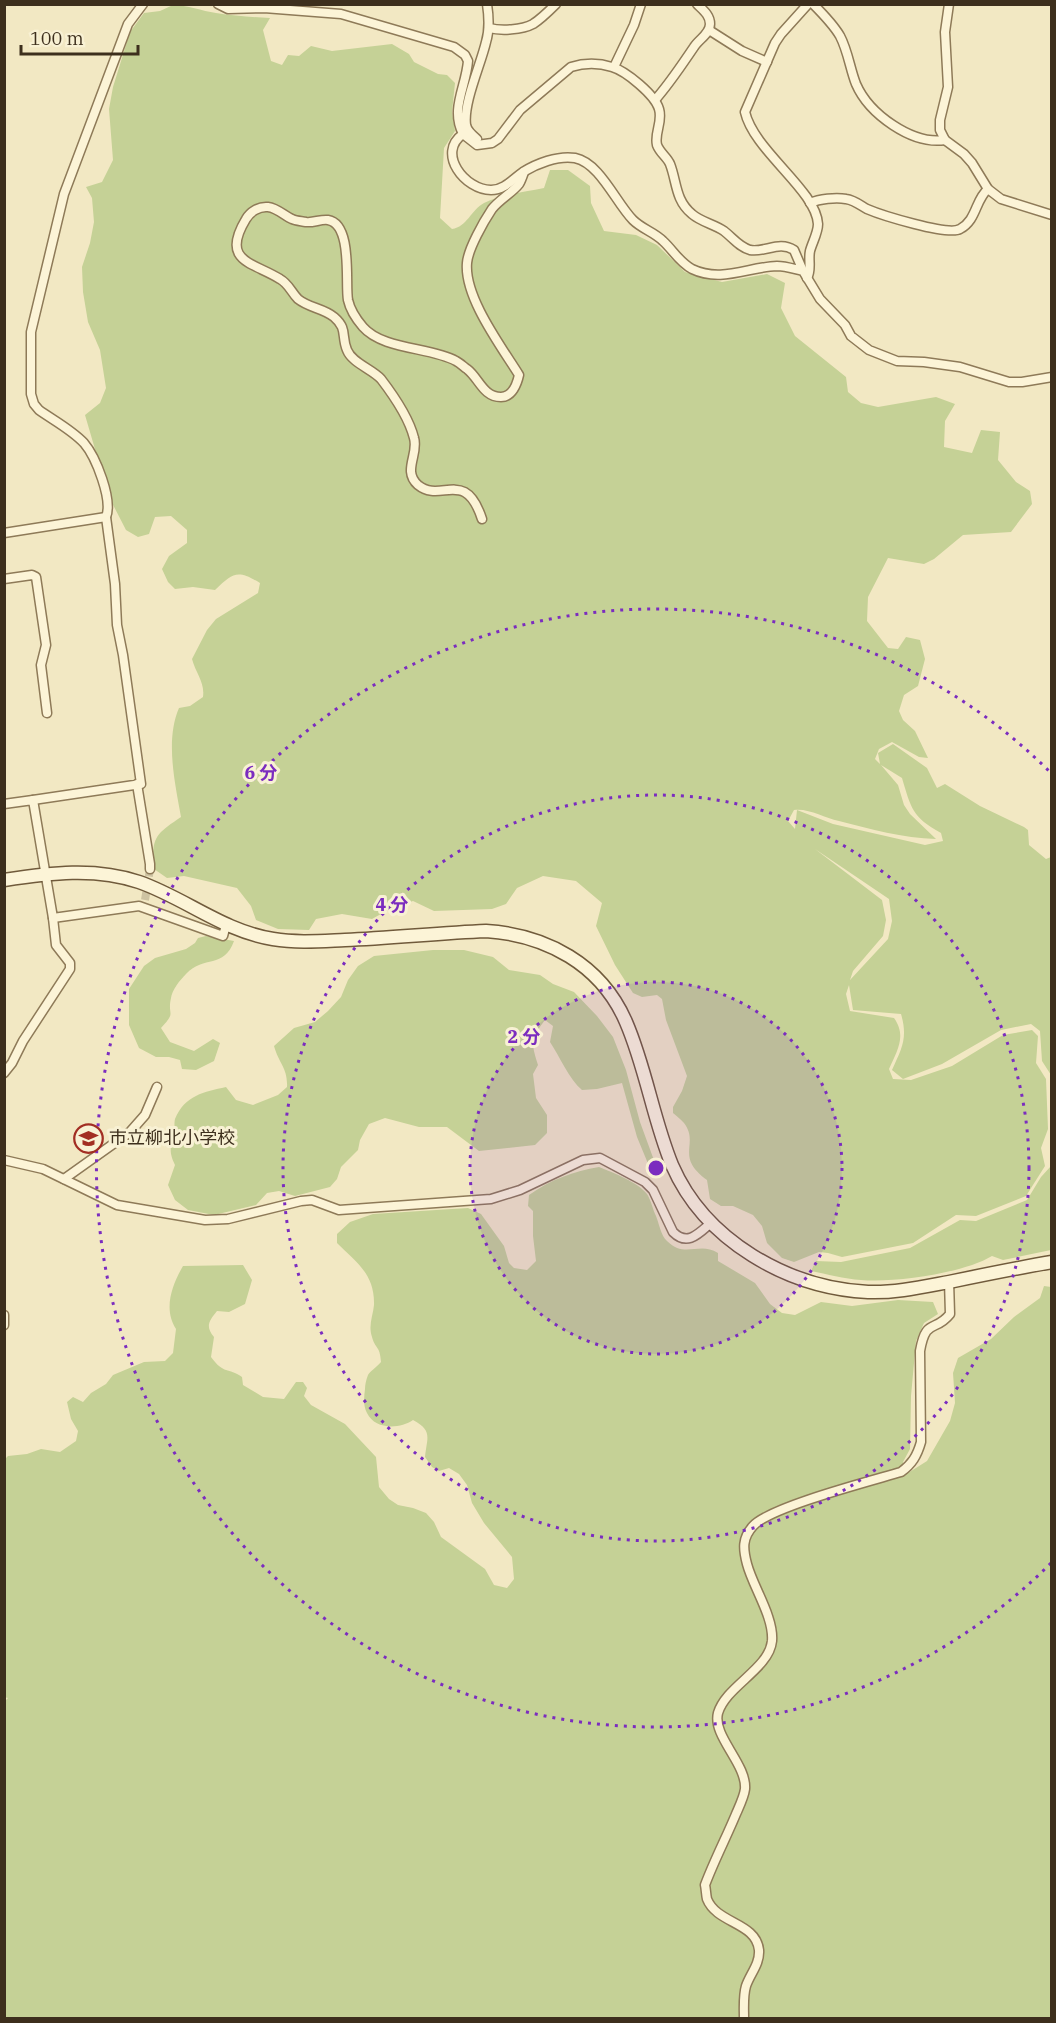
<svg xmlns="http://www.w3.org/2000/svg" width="1056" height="2023" viewBox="0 0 1056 2023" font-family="'IBM Plex Serif','Noto Sans JP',serif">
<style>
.green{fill:#c5d196;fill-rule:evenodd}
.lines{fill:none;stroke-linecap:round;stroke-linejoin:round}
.street-tunnel{stroke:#cec3a2;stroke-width:8;stroke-dasharray:8 4;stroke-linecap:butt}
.street-casing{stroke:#8e7a58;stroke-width:11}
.secondary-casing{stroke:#705a3b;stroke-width:15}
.street{stroke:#fcf4d7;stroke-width:8}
.secondary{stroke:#fcf4d7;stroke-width:12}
.ring{fill:none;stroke:#7b2cbf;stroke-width:3;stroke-dasharray:3 6}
.labels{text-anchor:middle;stroke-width:6;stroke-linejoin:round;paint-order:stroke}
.poi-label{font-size:18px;fill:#3d2f1d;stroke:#f8f1d4;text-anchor:start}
.centre{fill:#7b2cbf;stroke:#f8f1d4;stroke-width:3}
.ring-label{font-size:18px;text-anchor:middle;font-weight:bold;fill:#7b2cbf;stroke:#f8f1d4;stroke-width:6;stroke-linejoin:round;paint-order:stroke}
</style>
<rect width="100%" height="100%" fill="#f2e8c3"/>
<g class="green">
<path d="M173,5C187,5 202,11 216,13C234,16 252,17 270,18L263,30L271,61L282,65L288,55L299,56L311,46L332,51L392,44L409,54L414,62L438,74L447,75L455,83L452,112L455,131L444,148L440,218L452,229C467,227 471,210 484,203C503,194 525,192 544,188L550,170H568L590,186L591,203L604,231L636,235L657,245L685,272L722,282L767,274L785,283L781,308L795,336L846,377L848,392L861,403L878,407L936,397L955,404L945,421L944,447L972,453L981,430L1000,432L998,460L1016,482L1030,491L1032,504L1011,532L963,535L934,559L924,564L888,558L868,597L867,621L888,648L898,649L906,637L920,640L925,659L918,686L904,695L899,711L903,720L915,731L928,758L919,757L892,742L879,749L875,759L880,764L878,753L893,744L927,768L937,788L945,784L980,806L1024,827L1028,830L1029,845L1046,859L1051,857V1123V1075L1042,1061L1040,1031L1031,1024L1001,1030L942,1064L903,1079L892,1070C902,1048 908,1038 901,1014L853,1010L849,985L846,994L850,1011L894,1018C907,1036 897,1051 889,1069L893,1079L911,1080L952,1066L1003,1035L1032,1030L1038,1036L1036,1063L1046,1079L1048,1129L1041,1148L1045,1166L1026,1196L976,1216L956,1215L913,1243L842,1257L828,1253L819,1252L794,1262L782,1258L767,1243L762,1226L753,1215L733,1206H721L710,1199L707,1180C674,1156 700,1144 684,1123C681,1120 677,1116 673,1113V1107L682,1091L687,1076L666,1020L662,999L657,995L642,997L633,993L615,965L596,926L602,903L576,881L543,876L517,888L506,904L492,909L434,911L413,901L388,910L372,919L342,914L316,919L309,930L278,929L256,920L251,906L237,888L184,876L167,878L154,869C151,837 156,834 181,817C175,783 165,740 179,708L190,706L203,697C205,682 196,674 192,659L207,630L216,619L258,593L260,583C237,569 233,573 215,590L193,587L175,589L168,582L162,569L169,556L187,543V530L171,516L155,517L149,534L138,537L126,530L109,497L85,415L100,403L106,388L100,350L88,322L83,292L82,267L90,243L94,222L92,198L86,187L102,182L113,160L109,109L113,87L130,32L144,13L160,11ZM881,765L902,778C911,808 912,817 941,833L943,841L925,845L833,824L797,810L795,829L788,821L794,810C809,808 824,818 839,821C870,829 903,838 936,839L910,814L904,805L898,785ZM815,849L889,899L892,921L888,939L850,980L853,971L883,936L886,920L882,900Z"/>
<path d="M206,936L234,941C224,969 204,955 186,974C180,980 172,990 171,998C167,1016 177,1011 161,1028L170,1042L194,1051L213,1039L220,1043L214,1061L196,1070L182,1069L180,1060L169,1057H156L139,1048L129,1025V989L144,966L155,958L186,949L195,943L198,938Z"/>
<path d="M433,950H464L493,957L509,970L540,975L553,984L574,992L597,1016L613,1037L626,1070L640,1122L655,1163L649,1166L637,1137L622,1083L597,1089L582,1090C569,1079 560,1057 550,1042L553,1026L545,1020C530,1040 531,1042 538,1065L533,1074L536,1098L547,1115V1133L535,1145L479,1151L447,1127H419L385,1118L369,1124L360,1140L358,1150L341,1167L337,1179L330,1187L295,1196L279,1191L267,1193L256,1205L214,1215L188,1210L175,1200L168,1185L175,1165C168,1150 171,1148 174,1133C175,1128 174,1123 175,1119C185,1095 204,1092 226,1087L236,1100L253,1105L278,1095L287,1087C288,1068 279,1064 274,1046L294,1028L315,1022L328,1011L341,997L348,980L358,966L374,956Z"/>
<path d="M1051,1166V1250L1003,1260L992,1256C964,1273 895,1283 861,1280C844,1279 827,1274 811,1271L816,1261L841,1262L910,1248L960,1220L976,1221L1027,1200L1041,1177Z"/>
<path d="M599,1167C612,1172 639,1183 647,1194C651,1200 653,1210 656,1216C659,1223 661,1236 667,1241C685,1259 699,1241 718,1253V1261L755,1283L770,1304L782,1313L795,1315L821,1302L852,1306L898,1300L933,1302L938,1314L924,1323L916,1341L911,1396L910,1449L903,1462L908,1473L927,1461L950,1421L955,1403L953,1373L958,1358L991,1339L1014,1317L1040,1298L1044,1286L1051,1287V2018H5L4,1702L8,1698L4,1697L5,1459L8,1456L27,1454L41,1449L60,1452L76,1441L78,1431L71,1419L67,1402L73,1397L83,1402L91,1393L106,1384L113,1375L144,1362L165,1361L173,1353L176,1329C163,1309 172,1285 183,1266L243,1265L252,1280L245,1304L229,1312L217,1311C209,1321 205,1326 214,1337L211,1357C224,1375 228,1367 242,1377L243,1385L263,1397L284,1399L296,1382H303L307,1388L304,1396L311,1405L345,1424L376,1457L379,1487L389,1499L398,1505L413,1508L426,1513L434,1522L441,1537L485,1569L494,1585L507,1588L514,1579L512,1557L484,1523L472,1503L467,1485L459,1474L449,1468L439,1471L432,1467L425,1457C427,1437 433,1431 413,1420C400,1429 375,1430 367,1413C363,1406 364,1397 365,1389C365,1385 366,1380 368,1375C370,1371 377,1367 381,1362C380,1345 375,1349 372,1337C368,1325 373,1316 374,1305C375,1274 356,1262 337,1243V1234L350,1222L373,1214L468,1208L481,1214L504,1246L509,1263L514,1268L527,1270L536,1261L533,1236V1211L528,1206L529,1195C550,1180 574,1171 599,1167Z"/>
</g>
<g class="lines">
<polyline class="street-tunnel" points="145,900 150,869"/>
<defs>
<g id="street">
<path d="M218,4L228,9L264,8L341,14L454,47L465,55L468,61C466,87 450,109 463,134"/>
<path d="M813,4C823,14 833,24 840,36C848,51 850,69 856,84C869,114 912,145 945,140"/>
<polyline points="949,4 945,32 948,87 940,120 940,130 945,140 964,154 972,163 988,189 1001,199 1052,215"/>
<path d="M489,28C501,31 522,30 533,24C541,19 549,11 556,4"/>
<polyline points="709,30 742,51 767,62"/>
<polyline points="614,67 634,25 641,4"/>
<path d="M655,100C670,83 681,66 694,47C699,39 710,34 710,24C710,15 703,10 697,4"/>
<path d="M477,139C472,135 467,131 466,125C463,103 481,64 486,42C490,29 489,17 487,4"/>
<path d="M810,203C819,199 836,197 846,199C854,200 860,205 867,209C881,215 948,236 960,229C977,220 975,200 988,189"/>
<path d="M803,271C794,269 786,266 777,266C748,267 721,283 692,269C679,262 673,250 663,241C654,232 642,229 633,220C616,203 600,163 575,158C558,155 536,164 523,172C513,179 504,190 491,190C465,190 436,153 463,134L477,145L492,143L498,139L520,110L571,67C584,63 599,63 612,67C626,71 655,95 659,109C663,122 654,133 657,145C660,153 667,157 670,164C677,182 675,200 692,214C701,222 714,224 724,231C733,238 739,247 750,250C765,253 779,240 794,250L803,271L820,299L845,325L851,336L869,350L897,361L924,362L960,367L1009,382H1022L1052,377"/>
<path d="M807,278C812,270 808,260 810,251C812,243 818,233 818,224C816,190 754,151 745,112L775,43L781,34L808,4"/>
<path d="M482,519C465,467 441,504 418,485C402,471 419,454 414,438C409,418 394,396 381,379C372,369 352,363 347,350C341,336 348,329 334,317C323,308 309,308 298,299C291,292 289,284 280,279C253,262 220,262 246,219C250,212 259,206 268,207C277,208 285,216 292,219C296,221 301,221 306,222C313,223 321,219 328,220C353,224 345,284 348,300C350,309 357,320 363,327C383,350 431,347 456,361C460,363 464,367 467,369C479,378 483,397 501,397C512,397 517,384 519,375C501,346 464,297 467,263C468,249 484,221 492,209C499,200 513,192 519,184C521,181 523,175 524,172"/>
<polyline points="4,533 106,517"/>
<polyline points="4,579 32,575 36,577 46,645 41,665 47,713"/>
<polyline points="137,784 150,864 150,869"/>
<path d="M33,800L141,784L123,655L117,625L115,584L106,517C113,500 96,457 84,443C72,430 53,420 39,410L34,404L31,394V332L64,194L128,24L143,4"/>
<polyline points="4,804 33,800 53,918 139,906 223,936 226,925"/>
<polyline points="4,1073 12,1063 23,1041 70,969 70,963 56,945 53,918"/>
<path d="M4,1160L43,1169L117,1205L205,1220L228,1219L301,1201L312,1200L339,1210L491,1199L520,1190L583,1160L600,1158L645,1182L653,1190L673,1232C688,1247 699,1233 712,1222"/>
<polyline points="64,1179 130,1132 145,1115 157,1087"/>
<polyline points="4,1315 4,1325"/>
<path d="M744,2018C744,2008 743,1996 746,1986C750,1974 760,1964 759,1950C756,1922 717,1924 707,1899C706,1895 706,1889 705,1885C714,1861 726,1838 736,1814C739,1807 744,1797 745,1789C747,1764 712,1736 718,1713C726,1686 769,1669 772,1641C774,1617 753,1587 747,1564C743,1549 742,1538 753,1526C770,1507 871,1481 901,1472C912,1464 917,1456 921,1442L920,1351C926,1317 935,1333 950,1314L949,1281"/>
</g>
<path id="secondary" d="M4,880C50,873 95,867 139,882C185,898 223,931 273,939C297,943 321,941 345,940C392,938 439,933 486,931C546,935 601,964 626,1022C646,1068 653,1119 672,1165C705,1241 788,1288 868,1292C895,1293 922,1287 949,1282C983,1275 1017,1268 1052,1262"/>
</defs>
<use href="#street" class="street-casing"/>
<use href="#secondary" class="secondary-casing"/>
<use href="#street" class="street"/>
<use href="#secondary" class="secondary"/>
</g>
<circle cx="656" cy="1168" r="186" fill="#7b2cbf" fill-opacity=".12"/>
<g class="ring">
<circle cx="656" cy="1168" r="186"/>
<circle cx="656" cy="1168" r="373"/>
<path d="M1051 1563A559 559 0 1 1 1051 773"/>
</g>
<defs>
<symbol id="school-ring" viewBox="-11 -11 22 22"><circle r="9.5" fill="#f8f1d4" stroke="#a22e23" stroke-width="1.5"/><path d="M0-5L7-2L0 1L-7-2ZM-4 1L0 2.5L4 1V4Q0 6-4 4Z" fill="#a22e23"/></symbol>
</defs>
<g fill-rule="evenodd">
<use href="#school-ring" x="72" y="1122" width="33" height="33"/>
</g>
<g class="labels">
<g class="poi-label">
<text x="109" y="1144">市立柳北小学校</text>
</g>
</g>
<circle cx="656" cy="1168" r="9" class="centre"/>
<g class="ring-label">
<text x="261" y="779">6 分</text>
<text x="392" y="911">4 分</text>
<text x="524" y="1043">2 分</text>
</g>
<rect width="1056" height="2023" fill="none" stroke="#3d2f1d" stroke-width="12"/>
<path d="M21 45v9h117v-9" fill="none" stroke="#3d2f1d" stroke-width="3"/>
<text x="30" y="45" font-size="18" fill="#3d2f1d" stroke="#f8f1d4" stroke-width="4.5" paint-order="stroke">100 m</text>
</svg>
